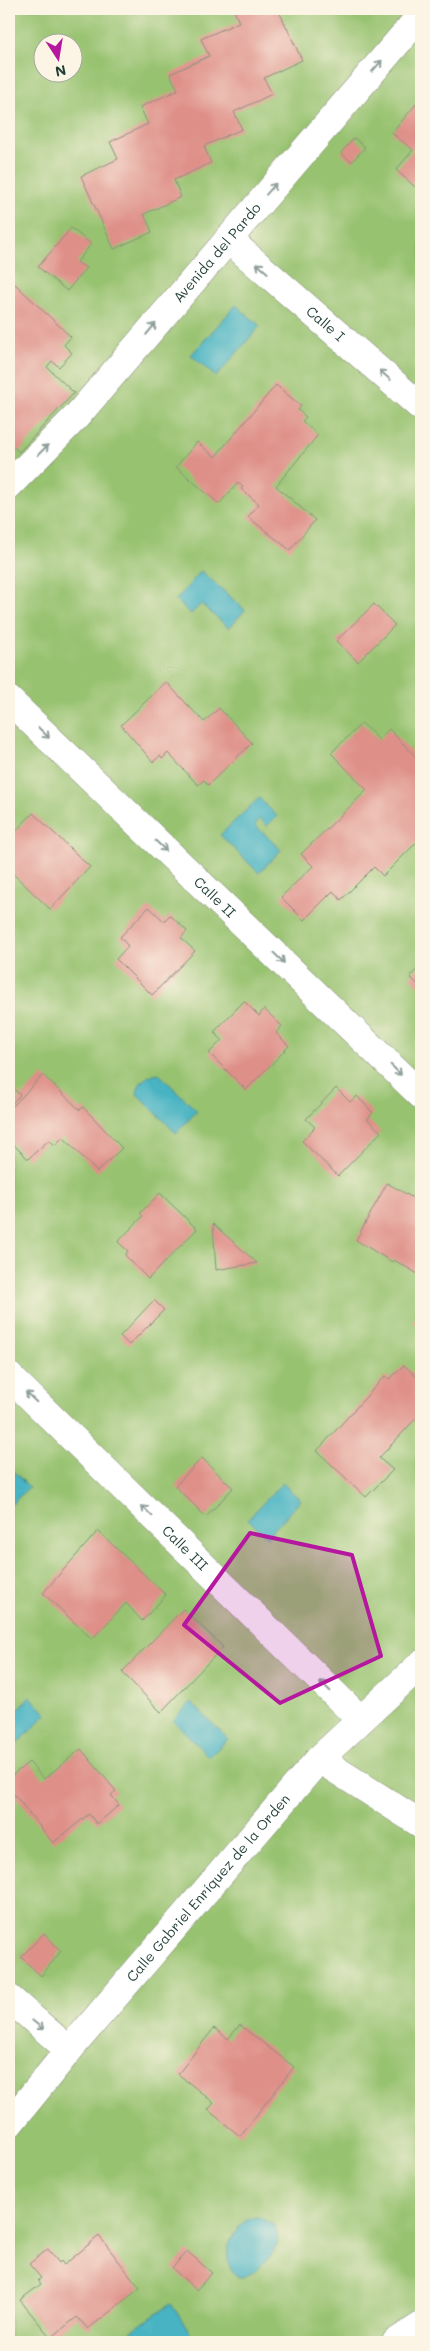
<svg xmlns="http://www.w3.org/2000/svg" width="430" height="2351" viewBox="0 0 430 2351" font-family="Mali,sans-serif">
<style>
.green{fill:#97c270;stroke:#5b8052;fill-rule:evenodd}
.water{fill:#47b3c3;stroke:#33787c}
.building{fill:#de8f88}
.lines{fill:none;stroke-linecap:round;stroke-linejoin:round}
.minor-casing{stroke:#8a907e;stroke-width:29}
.minor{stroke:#fff;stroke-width:28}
.oneway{stroke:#8f9e9a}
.marked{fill:#b5179e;fill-opacity:0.2;stroke:#b5179e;stroke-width:4;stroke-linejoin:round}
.labels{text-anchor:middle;stroke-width:4;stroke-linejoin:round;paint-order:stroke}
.street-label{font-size:14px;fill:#1f3d34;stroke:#fcf5e5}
</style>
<rect width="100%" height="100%" fill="#fcf5e5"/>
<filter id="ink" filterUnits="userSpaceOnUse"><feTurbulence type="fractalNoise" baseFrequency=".02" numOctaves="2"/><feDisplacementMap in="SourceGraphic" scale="10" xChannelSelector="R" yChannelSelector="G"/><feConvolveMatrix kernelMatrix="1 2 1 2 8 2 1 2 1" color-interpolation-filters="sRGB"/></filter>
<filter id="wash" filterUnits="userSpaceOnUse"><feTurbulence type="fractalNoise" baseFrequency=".0096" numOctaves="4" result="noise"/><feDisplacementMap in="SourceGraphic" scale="20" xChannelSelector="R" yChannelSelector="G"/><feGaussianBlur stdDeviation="1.12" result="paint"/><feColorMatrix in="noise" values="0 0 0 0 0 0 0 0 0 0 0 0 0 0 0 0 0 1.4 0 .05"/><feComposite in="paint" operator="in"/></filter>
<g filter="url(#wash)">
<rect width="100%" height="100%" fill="#f6e3c9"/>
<path class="green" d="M9,9H421V2342H9ZM42,42H72V72H42Z"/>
<g class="water">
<polygon points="236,305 260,326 216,377 191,355"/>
<polygon points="201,571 245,610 229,628 201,604 191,614 176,600"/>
<polygon points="259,798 277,816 267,826 260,819 255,825 281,850 259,873 220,835"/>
<path d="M158,1073L197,1111L176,1133L137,1094C138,1082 146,1076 158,1073Z"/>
<polygon points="11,1469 29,1487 9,1507 9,1472"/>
<polygon points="282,1483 301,1500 267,1537 248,1519"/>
<polygon points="30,1697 47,1714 9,1752 9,1719"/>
<polygon points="191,1702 228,1739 209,1757 173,1720"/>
<path d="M259,2217L274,2225C277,2231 279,2238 277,2245C272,2257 252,2278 239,2277C216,2266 231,2217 259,2217Z"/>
<polygon points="171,2304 192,2335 181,2342 115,2342"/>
</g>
<g id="blocks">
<g class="building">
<polygon points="233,9 278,9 302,60 264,78 272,94 234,112 242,129 204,146 211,163 174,180 181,197 144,214 152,232 114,249 81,176 118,159 110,142 148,124 140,107 178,90 170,74 209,56 201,39 239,22"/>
<polygon points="421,98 421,192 396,170 413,150 392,133"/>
<polygon points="354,138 365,147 352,162 341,153"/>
<polygon points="71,228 91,244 77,262 86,268 67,291 38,267"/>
<polygon points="10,283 12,285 14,283 71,337 64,345 72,353 59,367 52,361 47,367 74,393 19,452 9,443"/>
<polygon points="276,385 301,406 298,410 306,417 302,421 318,435 276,486 315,520 290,550 248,517 259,504 241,489 243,487 238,483 219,504 176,467 197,442 215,457"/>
<polygon points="374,604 395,625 358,662 336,641"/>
<polygon points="166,682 204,722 219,708 252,743 208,785 204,780 198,785 168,753 162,759 160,756 153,762 121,725"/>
<polygon points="362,723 379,740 389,729 421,762 421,838 383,876 374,867 341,900 333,891 304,920 281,897 313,866 301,854 367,790 331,753"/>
<polygon points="33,813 90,867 50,909 9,870 9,838"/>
<polygon points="149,907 164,921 170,915 187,931 181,938 195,951 152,995 116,959 128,946 120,937"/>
<polygon points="421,965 421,987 410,977"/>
<polygon points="244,1001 259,1016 264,1009 282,1026 276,1033 289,1046 246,1090 209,1053 222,1040 214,1032"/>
<polygon points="43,1075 80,1110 83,1107 122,1148 97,1172 63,1137 55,1145 49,1140 28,1159 9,1140 9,1110"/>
<polygon points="9,1084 20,1095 9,1107"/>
<polygon points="336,1088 350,1102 357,1096 373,1113 367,1119 381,1132 338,1176 302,1141 315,1127 306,1119"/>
<polygon points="387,1183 420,1202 421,1200 421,1269 418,1274 394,1260 392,1262 356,1240"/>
<polygon points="160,1193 197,1229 148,1279 125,1255 128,1251 118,1242 143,1216 140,1213"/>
<polygon points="213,1224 238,1246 257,1263 216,1270"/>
<polygon points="154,1300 164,1310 129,1345 120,1336"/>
<polygon points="421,1310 421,1328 413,1322"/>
<polygon points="404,1365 421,1381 421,1413 379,1458 393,1470 366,1497 317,1451 385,1376 390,1379"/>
<polygon points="202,1458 233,1488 206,1517 175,1486"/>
<polygon points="98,1531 166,1595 142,1621 126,1603 92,1639 43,1593"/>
<polygon points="183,1609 223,1647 161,1712 122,1672"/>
<polygon points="81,1749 116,1791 111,1795 119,1805 97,1824 89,1814 53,1843 9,1788 9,1778 29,1762 44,1779"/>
<polygon points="44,1933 61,1951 41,1976 21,1957"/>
<polygon points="240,2025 294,2067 240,2136 208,2110 214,2103 178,2074 214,2028 228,2039"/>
<polygon points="99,2236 140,2288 88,2329 77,2317 51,2338 20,2300 41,2284 38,2280 41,2278 29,2264 48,2249 59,2263 61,2261 64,2265"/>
<polygon points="187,2251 212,2273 196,2290 172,2268"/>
</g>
</g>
</g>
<g filter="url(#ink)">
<use href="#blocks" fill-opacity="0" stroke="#8a907e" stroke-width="1"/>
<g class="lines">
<defs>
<g id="minor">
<path id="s1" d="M228,239L421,407"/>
<path id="s2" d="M9,485L76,417L421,15"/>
<path id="s3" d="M9,700L421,1095"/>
<path id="s4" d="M9,1376L361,1720"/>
<polyline points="319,1759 421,1824"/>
<polyline points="9,1998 69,2050"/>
<path id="s5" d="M9,2124L69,2050L319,1759L421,1664"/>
<polyline points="396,2342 421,2326"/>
</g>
</defs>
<use href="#minor" class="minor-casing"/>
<use href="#minor" class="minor"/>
</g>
<defs><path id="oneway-shaft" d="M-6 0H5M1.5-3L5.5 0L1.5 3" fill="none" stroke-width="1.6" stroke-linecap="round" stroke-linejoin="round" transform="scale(1.25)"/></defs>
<g class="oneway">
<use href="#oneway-shaft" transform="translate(377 66) rotate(-49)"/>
<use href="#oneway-shaft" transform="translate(271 189) rotate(-49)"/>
<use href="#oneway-shaft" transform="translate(262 268) rotate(-139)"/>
<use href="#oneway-shaft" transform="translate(151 329) rotate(-50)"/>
<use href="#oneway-shaft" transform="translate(385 375) rotate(-139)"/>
<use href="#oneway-shaft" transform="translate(43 450) rotate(-45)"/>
<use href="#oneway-shaft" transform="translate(44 733) rotate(44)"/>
<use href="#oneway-shaft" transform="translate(161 846) rotate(44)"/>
<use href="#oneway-shaft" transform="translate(279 958) rotate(44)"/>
<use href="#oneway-shaft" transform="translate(396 1070) rotate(44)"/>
<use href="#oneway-shaft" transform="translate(31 1397) rotate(-136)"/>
<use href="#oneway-shaft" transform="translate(147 1511) rotate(-136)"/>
<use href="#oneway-shaft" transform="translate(325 1686) rotate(-136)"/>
<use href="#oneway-shaft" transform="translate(38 2025) rotate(39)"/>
</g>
</g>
<path class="marked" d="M250,1533L352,1555L381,1656L280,1703L184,1625Z"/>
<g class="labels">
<g class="street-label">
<text dy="5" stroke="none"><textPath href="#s2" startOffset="312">Avenida del Pardo</textPath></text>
<text dy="5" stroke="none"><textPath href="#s1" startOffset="129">Calle I</textPath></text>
<text dy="5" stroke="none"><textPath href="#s3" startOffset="285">Calle II</textPath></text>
<text dy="5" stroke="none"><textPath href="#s4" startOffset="246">Calle III</textPath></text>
<text dy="5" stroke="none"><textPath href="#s5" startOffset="309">Calle Gabriel Enríquez de la Orden</textPath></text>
</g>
</g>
<rect width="430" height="2351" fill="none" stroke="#fcf5e5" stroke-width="30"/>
<g transform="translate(58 58) rotate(168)"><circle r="24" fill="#fcf5e5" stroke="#a4ab9e"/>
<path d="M0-4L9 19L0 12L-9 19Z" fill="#b5179e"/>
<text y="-8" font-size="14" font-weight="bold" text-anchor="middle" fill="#1f3d34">N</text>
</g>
</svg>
